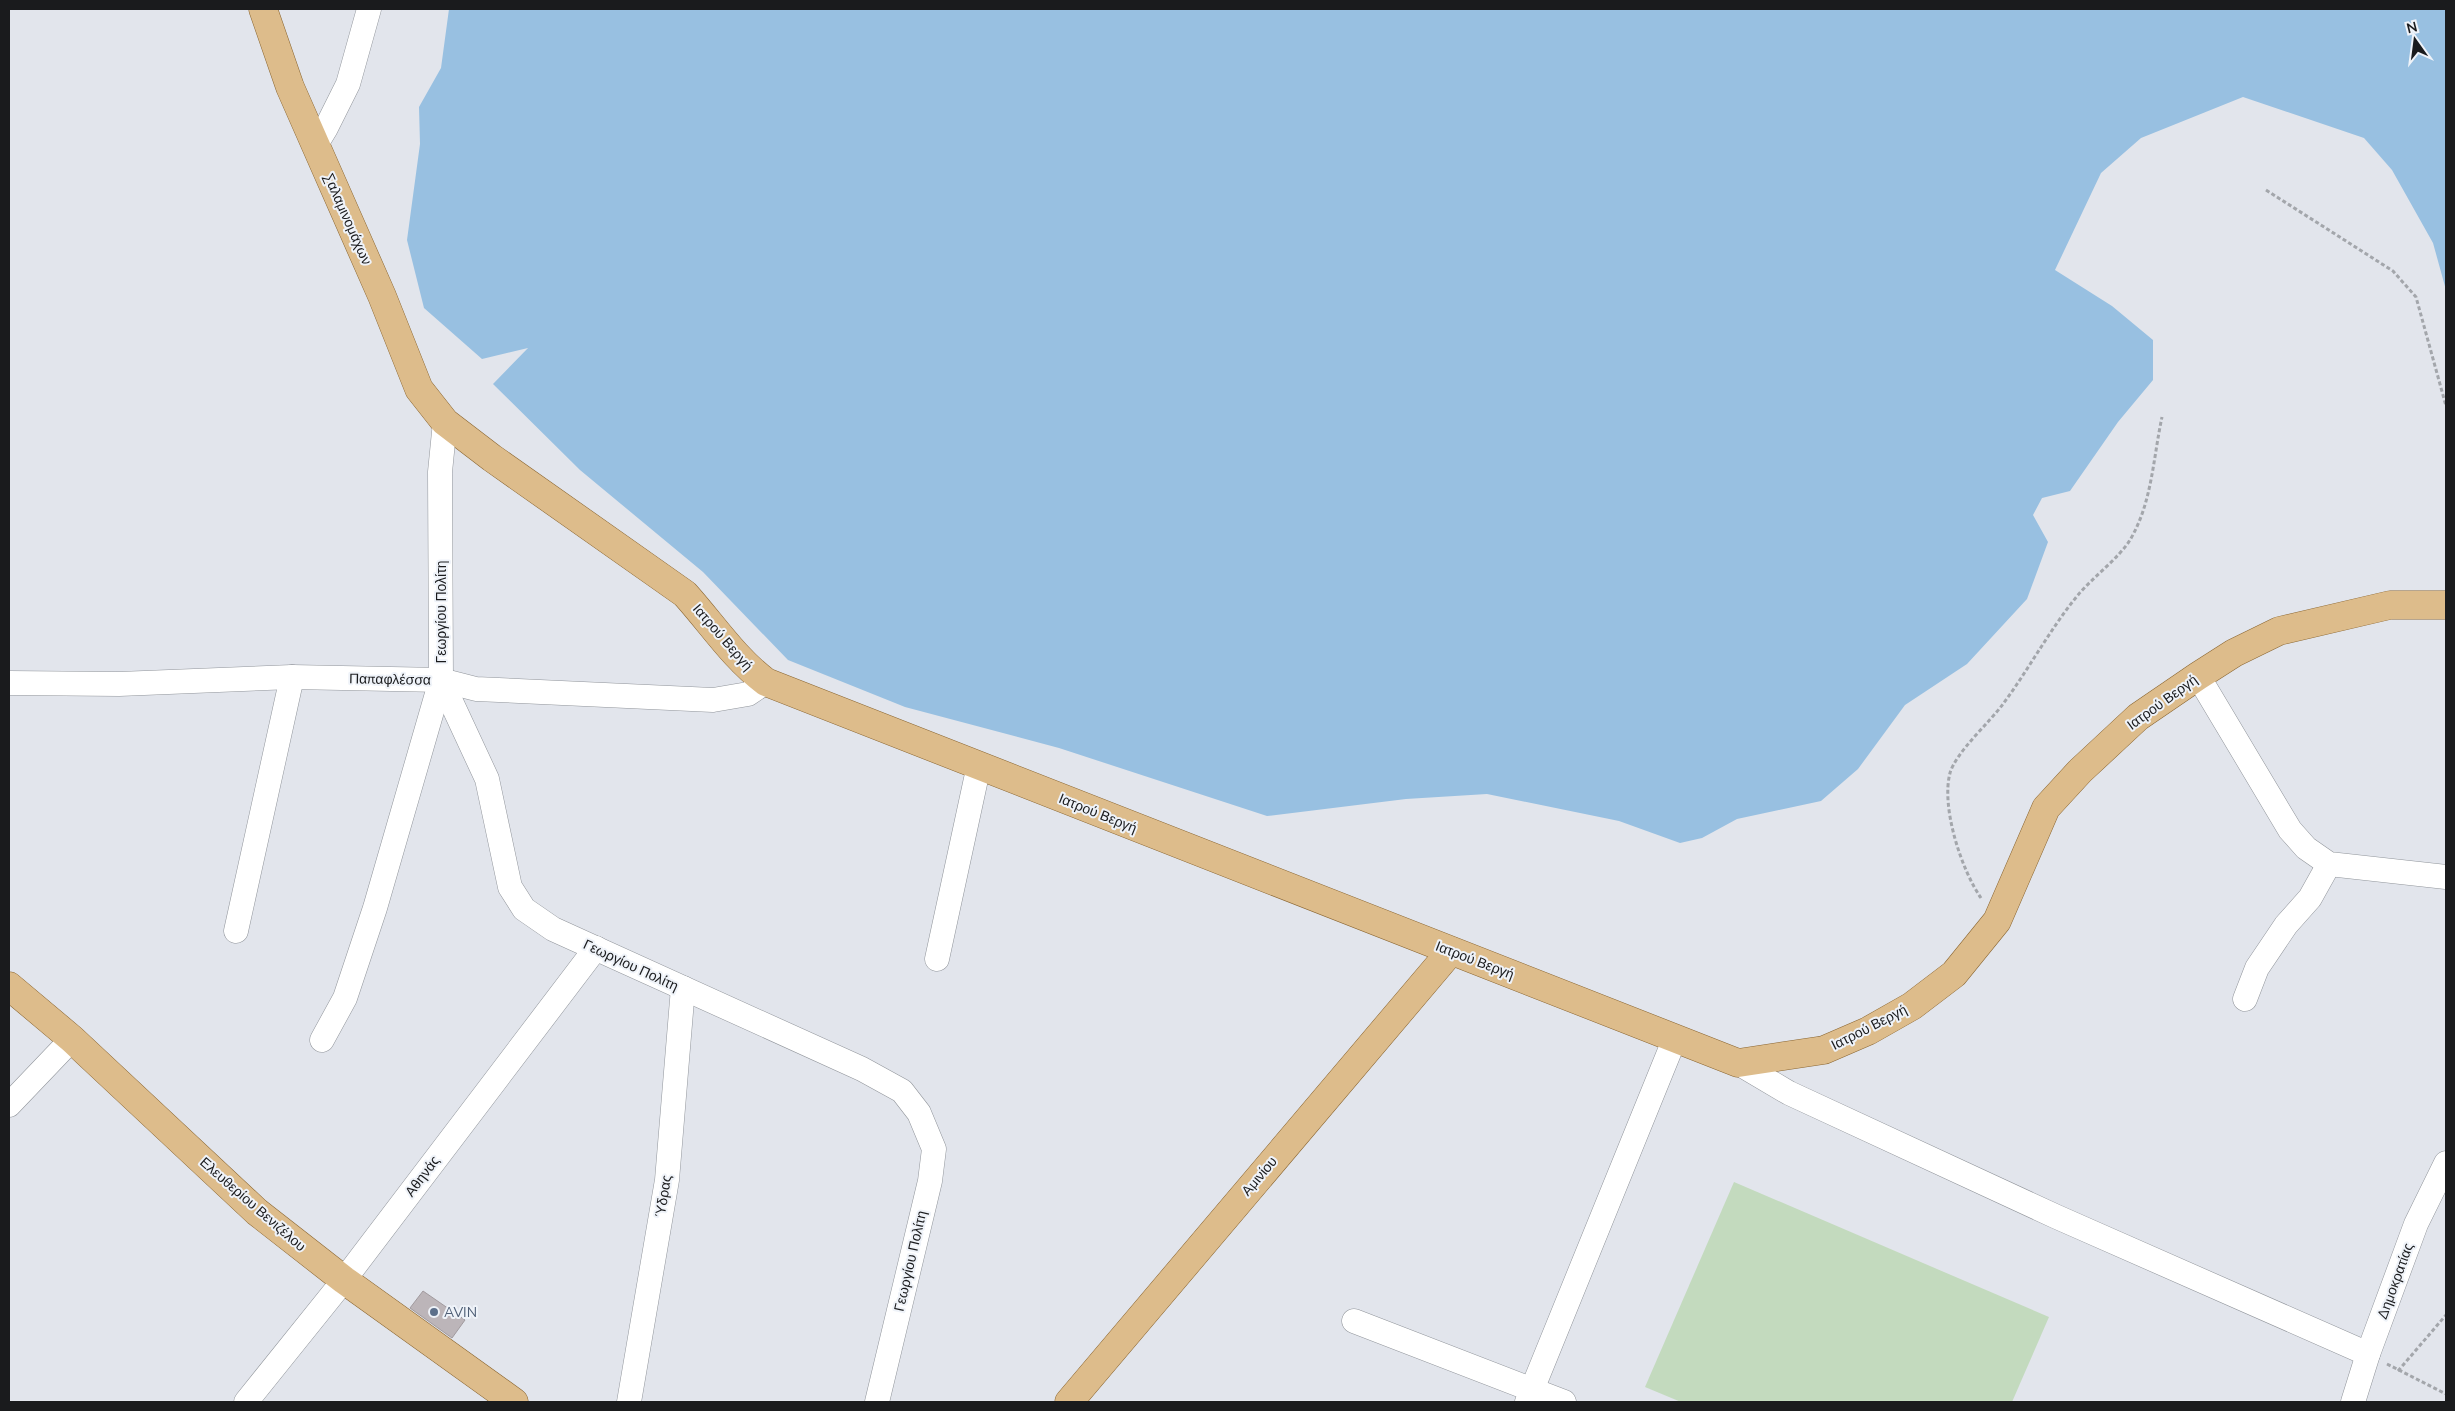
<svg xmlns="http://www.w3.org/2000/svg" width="2455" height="1411" viewBox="0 0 2455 1411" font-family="'Nunito Sans',sans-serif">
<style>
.green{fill:#c3dabe}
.water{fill:#98c0e1}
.building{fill:#bcb5b9;stroke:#a19a9e}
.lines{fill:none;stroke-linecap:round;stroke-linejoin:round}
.minor-casing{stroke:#91959b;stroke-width:25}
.major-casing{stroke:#8a6632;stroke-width:29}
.path{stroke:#a3a6ab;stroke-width:3;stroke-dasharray:4 2.5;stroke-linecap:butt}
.minor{stroke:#fff;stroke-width:24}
.major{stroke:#ddbc8b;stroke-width:28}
.service-dot{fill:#5c6f8a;stroke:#eff3f9;stroke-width:2}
.labels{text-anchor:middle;stroke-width:4;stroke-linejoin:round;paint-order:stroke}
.street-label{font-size:14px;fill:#1a1b1d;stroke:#eff3f9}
.service-label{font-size:14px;fill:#4e5e75;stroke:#eff3f9;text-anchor:start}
</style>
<rect width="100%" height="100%" fill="#e2e5ec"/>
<polygon class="green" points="1734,1182 2049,1317 2012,1402 1681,1402 1645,1387"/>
<polygon class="water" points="449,9 2446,9 2446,290 2433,243 2392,170 2364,138 2243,97 2141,138 2101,173 2055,270 2112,306 2153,340 2153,380 2118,422 2070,491 2042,498 2033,515 2048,542 2027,599 1967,664 1905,705 1858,769 1821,801 1737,819 1702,838 1680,843 1619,821 1487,794 1406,799 1267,816 1059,748 905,707 788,660 703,572 580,470 493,384 528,348 482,359 424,308 407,240 420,144 419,107 441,68"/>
<polygon class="building" points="423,1291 465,1320 452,1338 410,1308"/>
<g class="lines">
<defs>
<g id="minor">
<polyline points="315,146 326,128 348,84 369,9"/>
<polyline points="445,422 440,472 441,680 487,779 510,887 524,909 553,929 862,1069 902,1091 919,1113 934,1149 930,1181 877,1402"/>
<polyline points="2198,676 2290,830 2306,848 2329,864 2446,877"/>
<polyline points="9,683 119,684 292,677 441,680 476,689 713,700 748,694 766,682"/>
<polyline points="236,931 292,677"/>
<polyline points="937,959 979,765"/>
<polyline points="2245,999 2257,968 2286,925 2310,898 2329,864"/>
<polyline points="322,1040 345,998 375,908 441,680"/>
<polyline points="1738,1063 1789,1093 2057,1217 2368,1354"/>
<polyline points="9,1105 72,1039"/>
<polyline points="1354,1321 1564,1402"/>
<polyline points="246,1402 344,1280 596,948"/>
<polyline points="629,1402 667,1180 683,988"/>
<polyline points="1527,1402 1675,1038"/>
<polyline points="2353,1402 2368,1354 2416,1224 2446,1163"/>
</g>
<g id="major">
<path d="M263,9L290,87L382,296L419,389L445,422L492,458L685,594C712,624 734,658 766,682L1738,1063L1824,1050L1868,1031L1912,1006L1954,974L1997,921L2046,808L2080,771L2138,717L2198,676L2234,653L2279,631L2390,605H2446"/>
<polyline points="9,986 72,1039 257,1212 344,1280 514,1402"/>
<polyline points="1069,1402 1451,951"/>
</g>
</defs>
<use href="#minor" class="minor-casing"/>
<use href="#major" class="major-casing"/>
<g class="path">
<polyline points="2266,190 2393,271 2416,297 2446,406"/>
<path d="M1981,898C1961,869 1941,807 1950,773C1956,752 1990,722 2003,704C2029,669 2050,629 2078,595C2092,578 2119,558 2130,540C2152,503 2153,459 2162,417"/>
<polyline points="2387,1364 2446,1394"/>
<polyline points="2398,1371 2446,1315"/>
</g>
<use href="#minor" class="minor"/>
<use href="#major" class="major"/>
</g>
<circle class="service-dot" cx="434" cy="1312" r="5"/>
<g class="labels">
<g class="street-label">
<text transform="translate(348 219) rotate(66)" y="5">Σαλαμινομάχων</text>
<text transform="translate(441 612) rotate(-90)" y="5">Γεωργίου Πολίτη</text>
<text transform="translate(723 637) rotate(49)" y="5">Ιατρού Βεργή</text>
<text transform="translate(390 679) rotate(1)" y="5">Παπαφλέσσα</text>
<text transform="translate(2162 702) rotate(-36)" y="5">Ιατρού Βεργή</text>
<text transform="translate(1098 813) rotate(22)" y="5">Ιατρού Βεργή</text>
<text transform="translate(1475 960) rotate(21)" y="5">Ιατρού Βεργή</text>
<text transform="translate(631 965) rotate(25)" y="5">Γεωργίου Πολίτη</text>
<text transform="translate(1869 1027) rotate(-27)" y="5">Ιατρού Βεργή</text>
<text transform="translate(422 1176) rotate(-53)" y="5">Αθηνάς</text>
<text transform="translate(1259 1176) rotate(-50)" y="5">Αμινίου</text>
<text transform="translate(663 1196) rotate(-81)" y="5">Ύδρας</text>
<text transform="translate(253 1204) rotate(41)" y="5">Ελευθερίου Βενιζέλου</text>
<text transform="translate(910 1261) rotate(-77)" y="5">Γεωργίου Πολίτη</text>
<text transform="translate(2395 1281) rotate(-70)" y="5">Δημοκρατίας</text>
</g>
<g class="service-label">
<text x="444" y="1317">AVIN</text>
</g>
</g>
<rect width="2455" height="1411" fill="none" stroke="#1a1b1d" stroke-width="20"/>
<g transform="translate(2415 40) rotate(346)" stroke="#eff3f9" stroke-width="4" paint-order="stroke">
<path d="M0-4L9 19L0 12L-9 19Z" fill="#1a1b1d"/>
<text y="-8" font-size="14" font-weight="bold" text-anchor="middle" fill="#1a1b1d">N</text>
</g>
</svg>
